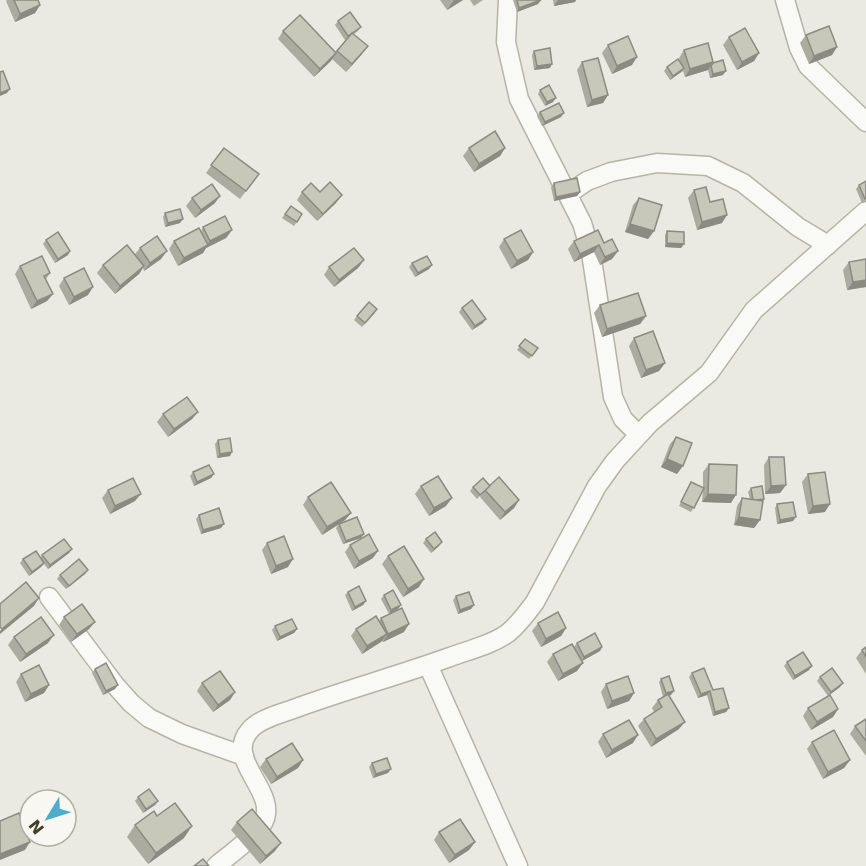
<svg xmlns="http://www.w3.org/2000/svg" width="866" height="866" viewBox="0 0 866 866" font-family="'DejaVu Sans',sans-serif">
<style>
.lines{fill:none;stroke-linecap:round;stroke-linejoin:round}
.minor-casing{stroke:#b4b4a7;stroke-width:21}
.minor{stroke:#f9f9f5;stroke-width:18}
.wall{fill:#ababa0}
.shaded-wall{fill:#8b8b82}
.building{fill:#c7c7ba;stroke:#8b8b82;stroke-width:1.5}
</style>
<rect width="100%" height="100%" fill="#eaeae2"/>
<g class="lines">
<defs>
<g id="minor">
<polyline points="508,0 506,42 519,99 582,223 591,253 613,397 623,419 638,434"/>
<polyline points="785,0 799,48 808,66 866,122"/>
<polyline points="568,194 587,181 611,172 657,163 708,166 743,183 798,227 828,245"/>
<polyline points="49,597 115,685 131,703 149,718 182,734 244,756"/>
<polyline points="428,665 518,866"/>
<path d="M216,866C228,856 256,836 263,823C280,792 223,760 250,730C260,718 284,713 299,707C349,689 400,675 450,657C469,650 491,645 508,633C519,624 527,613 535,602L597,486L615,461L650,423L709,373L754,310L866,211"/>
</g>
</defs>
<use href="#minor" class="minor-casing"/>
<use href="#minor" class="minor"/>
</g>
<g class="wall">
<polygon points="7,0 38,0 40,5 35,13 15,22 6,1"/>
<polygon points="440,0 463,0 447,10"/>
<polygon points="470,0 483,0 474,6"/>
<polygon points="513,0 541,0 538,4 517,12"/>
<polygon points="553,0 576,0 575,2 554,6"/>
<polygon points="338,21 361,27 358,31 354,34 362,54 346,72 332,59 314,77 278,39 283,31 335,52 348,38 345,40 335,25"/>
<polygon points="806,35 837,47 832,55 809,64 800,43"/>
<polygon points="729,37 759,53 754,61 737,70 723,45"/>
<polygon points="608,45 632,65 612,74 602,53"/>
<polygon points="684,50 713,62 723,75 710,78 708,70 685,77 683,71 670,80 664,71 667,67 680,62 679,58"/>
<polygon points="534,51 550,68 534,70 532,55"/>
<polygon points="582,62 608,95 603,103 587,107 577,70"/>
<polygon points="540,90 553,102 545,106 538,94"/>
<polygon points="540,112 561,117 542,126 537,116"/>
<polygon points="224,148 259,174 240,199 206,173"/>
<polygon points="469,148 505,148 500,156 474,172 463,156"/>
<polygon points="554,183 580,192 577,196 554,201 551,187"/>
<polygon points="859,185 866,202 862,203 856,189"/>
<polygon points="694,190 710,202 722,223 697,230 688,198"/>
<polygon points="302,192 320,192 336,203 317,221 297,200"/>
<polygon points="192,198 215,203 195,218 186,206"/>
<polygon points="639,198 654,231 648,239 625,232 633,205"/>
<polygon points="291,206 302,214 294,226 282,218"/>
<polygon points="165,213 180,223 165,227 163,217"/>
<polygon points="203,227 232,230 226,238 206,248 203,253 178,266 169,249 174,241 201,231"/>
<polygon points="667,231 684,244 681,248 665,247 665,235"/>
<polygon points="504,239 533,252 528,260 511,269 499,247"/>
<polygon points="46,240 68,255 55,263 43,244"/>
<polygon points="574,241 604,243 618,251 612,259 600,265 594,252 574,262 568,249"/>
<polygon points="140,248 161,259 144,271 143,268 139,274 115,294 97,273 103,265 135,254"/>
<polygon points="866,259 866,287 847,290 843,270 849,262"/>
<polygon points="364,260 358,268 334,287 324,275 329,267"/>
<polygon points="412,263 429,269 415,277 409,267"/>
<polygon points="20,266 50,273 46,279 53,294 47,301 31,309 15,274"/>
<polygon points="64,278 88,295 69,305 59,286"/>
<polygon points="600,305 646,316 640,324 602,337 594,313"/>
<polygon points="462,308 483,323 472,330 459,312"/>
<polygon points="375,313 362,327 354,320 357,316"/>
<polygon points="634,338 665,363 659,371 641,378 629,346"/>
<polygon points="525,339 538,348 529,359 517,350"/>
<polygon points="198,412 192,419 168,437 157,422 163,414"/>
<polygon points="676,437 677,474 661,467 670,444"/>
<polygon points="218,440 230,456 217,458 215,444"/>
<polygon points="769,457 786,485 780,493 765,494 764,465"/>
<polygon points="709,464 731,503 702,502 703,491 691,512 679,506 691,482 703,488 703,472"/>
<polygon points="193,472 214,474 211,478 194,486 190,476"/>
<polygon points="808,474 825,512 808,514 802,482"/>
<polygon points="421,486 446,506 429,516 415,494"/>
<polygon points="490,486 519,500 514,508 500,520 480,497 482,494 477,499 470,491 473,487"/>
<polygon points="751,488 764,499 763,501 760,520 754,528 734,525 737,506 742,498 750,499 748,492"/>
<polygon points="108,490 135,501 110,514 102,498"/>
<polygon points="308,497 351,513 345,520 341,523 361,538 343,544 336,528 338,525 322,535 303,505"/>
<polygon points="777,504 793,521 777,524 775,508"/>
<polygon points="199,515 221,528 201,534 196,519"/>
<polygon points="426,539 439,546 431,553 423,543"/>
<polygon points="267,543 288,567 271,574 262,550"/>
<polygon points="350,545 373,558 354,569 345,552"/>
<polygon points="72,549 69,553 48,569 44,564 41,567 29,576 20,563 23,559 40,558 42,555"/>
<polygon points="388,556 419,587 403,597 382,564"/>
<polygon points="88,570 85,574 66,589 57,579 60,575"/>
<polygon points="348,592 366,601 363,605 352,611 345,595"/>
<polygon points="384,595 401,605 398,609 389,614 381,599"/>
<polygon points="456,596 474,605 471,609 458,614 453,600"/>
<polygon points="64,617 95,622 89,629 71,642 59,625"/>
<polygon points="381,618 404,632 383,642 382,641 362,654 351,636 356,629 379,621"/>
<polygon points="538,623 566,628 561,636 541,647 532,631"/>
<polygon points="275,626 297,629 294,633 277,641 272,630"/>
<polygon points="14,637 48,643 20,662 8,645"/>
<polygon points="577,643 602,647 600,651 582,661 577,671 558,681 547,662 553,654 574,647"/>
<polygon points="866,647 866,674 856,658 862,650"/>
<polygon points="787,662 809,670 793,680 784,666"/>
<polygon points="95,669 115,689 103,695 92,673"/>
<polygon points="692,673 713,690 729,708 726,712 713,716 707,695 698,698 689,677"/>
<polygon points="21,674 49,685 44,693 25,702 16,682"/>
<polygon points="820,677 840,687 828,696 817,681"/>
<polygon points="661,679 671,695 669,696 679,729 651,747 638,726 644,719 654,712 652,708 658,700 663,697 659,682"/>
<polygon points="202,683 235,692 230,700 213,712 197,691"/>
<polygon points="606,684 634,693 629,701 607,709 601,692"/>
<polygon points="808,708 838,709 833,717 811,730 803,716"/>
<polygon points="866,719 866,756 850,734 855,726"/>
<polygon points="603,734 633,743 606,758 598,742"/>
<polygon points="812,742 850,760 844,768 823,779 807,749"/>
<polygon points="266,759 303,760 298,768 271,784 260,767"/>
<polygon points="372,763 388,773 373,778 369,767"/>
<polygon points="138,797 158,801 155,805 143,813 135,801"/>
<polygon points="237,822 275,851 260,864 231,830"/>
<polygon points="135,825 184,838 148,864 127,837"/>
<polygon points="439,832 475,842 469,850 449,863 434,840"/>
</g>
<g class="shaded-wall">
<polygon points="454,0 463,0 447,10"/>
<polygon points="541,0 538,4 517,12 519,8"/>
<polygon points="558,0 576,0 575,2 554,6"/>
<polygon points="40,5 35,13 15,22 20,14"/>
<polygon points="368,46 362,54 346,72 352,64"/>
<polygon points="837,47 832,55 809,64 814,56"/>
<polygon points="336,53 331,61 314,77 320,69"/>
<polygon points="759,53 754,61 737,70 742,62"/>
<polygon points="637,57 632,65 612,74 617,66"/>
<polygon points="713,62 708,70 685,77 690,69"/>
<polygon points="552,64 550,68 534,70 537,66"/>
<polygon points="684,68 681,72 670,80 673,76"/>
<polygon points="726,71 723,75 710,78 713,74"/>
<polygon points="10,89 7,93 0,96 0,93"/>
<polygon points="608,95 603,103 587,107 592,100"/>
<polygon points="556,98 553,102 545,106 547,102"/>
<polygon points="564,113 561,117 542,126 545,122"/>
<polygon points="505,148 500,156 474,172 479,164"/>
<polygon points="580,192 577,196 554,201 556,197"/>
<polygon points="342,195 336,203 317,221 323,214"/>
<polygon points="220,196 215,203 195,218 201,210"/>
<polygon points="727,215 722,223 697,230 702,222"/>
<polygon points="183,219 180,223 165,227 168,223"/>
<polygon points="630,224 654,231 648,239 625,232"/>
<polygon points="232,230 226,238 206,248 203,253 178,266 184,258 206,246 210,241"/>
<polygon points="667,243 684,244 681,248 665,247"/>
<polygon points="599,245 594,252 574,262 580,254"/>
<polygon points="70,251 68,255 55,263 58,259"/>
<polygon points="167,251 161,259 144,271 150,263"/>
<polygon points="618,251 612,259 600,265 605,257"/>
<polygon points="533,252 528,260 511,269 517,261"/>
<polygon points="364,260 358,268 334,287 339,280"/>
<polygon points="432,265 429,269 415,277 418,273"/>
<polygon points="144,266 139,274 115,294 120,286"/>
<polygon points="866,280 866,287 847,290 853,282"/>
<polygon points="93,287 88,295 69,305 74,297"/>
<polygon points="53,294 47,301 31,309 37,301"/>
<polygon points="646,316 640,324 602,337 607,329"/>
<polygon points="486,319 483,323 472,330 475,326"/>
<polygon points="665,363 659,371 641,378 646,370"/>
<polygon points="198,412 192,419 168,437 174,429"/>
<polygon points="232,452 230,456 217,458 220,454"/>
<polygon points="667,459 683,466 677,474 661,467"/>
<polygon points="214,474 211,478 194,486 197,482"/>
<polygon points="786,485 780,493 765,494 771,486"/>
<polygon points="141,494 135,501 110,514 115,506"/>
<polygon points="708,494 736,495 731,503 702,502"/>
<polygon points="452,498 446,506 429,516 434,508"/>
<polygon points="519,500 514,508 500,520 505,512"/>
<polygon points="830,504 825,512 808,514 813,506"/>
<polygon points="351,513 345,520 322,535 327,527"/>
<polygon points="739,517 760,520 754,528 734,525"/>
<polygon points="796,517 793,521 777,524 780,520"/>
<polygon points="224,524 221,528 201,534 203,530"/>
<polygon points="364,534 361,538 343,544 346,541"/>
<polygon points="442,542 439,546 431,553 434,549"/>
<polygon points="72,549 69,553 48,569 50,565"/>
<polygon points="378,551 373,558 354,569 359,561"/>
<polygon points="293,559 288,567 271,574 276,566"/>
<polygon points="44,563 41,567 29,576 32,572"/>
<polygon points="88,570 85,574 66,589 69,586"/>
<polygon points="424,579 419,587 403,597 408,589"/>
<polygon points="39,598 34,606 0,634 0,631 2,629"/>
<polygon points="366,601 363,605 352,611 355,607"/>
<polygon points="401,605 398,609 389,614 391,610"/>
<polygon points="474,605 471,609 458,614 460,610"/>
<polygon points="95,622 89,629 71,642 77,634"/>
<polygon points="409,624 404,632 383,642 388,634"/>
<polygon points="566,628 561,636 541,647 546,639"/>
<polygon points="297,629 294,633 277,641 280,637"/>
<polygon points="387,634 381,642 362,654 367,646"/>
<polygon points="54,635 48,643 20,662 26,654"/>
<polygon points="602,647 600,651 582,661 584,657"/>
<polygon points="583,663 577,671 558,681 563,674"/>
<polygon points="812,666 809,670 793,680 795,676"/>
<polygon points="843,683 840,687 828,696 831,692"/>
<polygon points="49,685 44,693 25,702 31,694"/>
<polygon points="118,685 115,689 103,695 106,691"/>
<polygon points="674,691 671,695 663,697 666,693"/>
<polygon points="710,691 707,695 698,698 701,694"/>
<polygon points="235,692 230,700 213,712 218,705"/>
<polygon points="634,693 629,701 607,709 612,701"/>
<polygon points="729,708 726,712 713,716 715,712"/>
<polygon points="838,709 833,717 811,730 817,722"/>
<polygon points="685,722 679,729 651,747 656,739"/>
<polygon points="638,735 633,743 606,758 612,750"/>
<polygon points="303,760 298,768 271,784 277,777"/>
<polygon points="850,760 844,768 823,779 828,772"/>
<polygon points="391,769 388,773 373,778 376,774"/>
<polygon points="158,801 155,805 143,813 146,809"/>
<polygon points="192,826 184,838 148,864 156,853"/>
<polygon points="30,842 25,850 0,860 0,854"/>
<polygon points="475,842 469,850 449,863 455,855"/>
<polygon points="281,843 275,851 260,864 266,856"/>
</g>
<g class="building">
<polygon points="14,0 38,0 40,5 20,14"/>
<polygon points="517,0 541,0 519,8"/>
<polygon points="350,12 361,27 348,36 338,21"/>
<polygon points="300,15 336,53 320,69 283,31"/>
<polygon points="829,26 837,47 814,56 806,35"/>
<polygon points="745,28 759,53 742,62 729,37"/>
<polygon points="352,33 368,46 352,64 337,51"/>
<polygon points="628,36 637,57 617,66 608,45"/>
<polygon points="708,43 713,62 690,69 684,50"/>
<polygon points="550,48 552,64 537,66 534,51"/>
<polygon points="598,58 608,95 592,100 582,62"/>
<polygon points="678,59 684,68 673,76 667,67"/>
<polygon points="723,60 726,71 713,74 711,66 713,63"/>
<polygon points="3,71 10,89 0,93 0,72"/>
<polygon points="549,85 556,98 547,102 540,90"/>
<polygon points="559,103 564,113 545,122 540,112"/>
<polygon points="495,131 505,148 479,164 469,148"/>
<polygon points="224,148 259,174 246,191 211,165"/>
<polygon points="577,178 580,192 556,197 554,183"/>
<polygon points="866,181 866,199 865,199 859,185"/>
<polygon points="330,182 342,195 323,214 302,192 311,183 320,192"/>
<polygon points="212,184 220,196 201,210 192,198"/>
<polygon points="706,187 710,202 723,199 727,215 702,222 694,190"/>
<polygon points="639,198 662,205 654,231 630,224"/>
<polygon points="291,206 302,214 297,222 285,214"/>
<polygon points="180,209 183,219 168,223 165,213"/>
<polygon points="225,216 232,230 210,241 203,227"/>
<polygon points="199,228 208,245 184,258 174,241"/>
<polygon points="521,230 533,252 517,261 504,239"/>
<polygon points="598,230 604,243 612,239 618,251 605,257 599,245 580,254 574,241"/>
<polygon points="667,231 684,232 684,244 667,243"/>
<polygon points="58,232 70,251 58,259 46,240"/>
<polygon points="157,236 167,251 150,263 140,248"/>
<polygon points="127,245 144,266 120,286 103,265"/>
<polygon points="354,248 364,260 339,280 329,267"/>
<polygon points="42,256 50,273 44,276 53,294 37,301 20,266"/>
<polygon points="427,256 432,265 418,273 412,263"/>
<polygon points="866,259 866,280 853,282 849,262"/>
<polygon points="84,268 93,287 74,297 64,278"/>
<polygon points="638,293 646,316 607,329 600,305"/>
<polygon points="472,300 486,319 475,326 462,308"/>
<polygon points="369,302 377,309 365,323 357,316"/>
<polygon points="653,331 665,363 646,370 634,338"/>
<polygon points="525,339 538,348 532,356 519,346"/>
<polygon points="187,397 198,412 174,429 163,414"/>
<polygon points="676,437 692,443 683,466 667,459"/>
<polygon points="230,438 232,452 220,454 218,440"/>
<polygon points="769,457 784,457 786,485 771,486"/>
<polygon points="709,464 737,465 736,495 708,494"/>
<polygon points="209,465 214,474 197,482 193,472"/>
<polygon points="825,472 830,504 813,506 808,474"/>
<polygon points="438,476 452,498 434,508 421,486"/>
<polygon points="499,477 519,500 505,512 485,490"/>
<polygon points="133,478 141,494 115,506 108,490"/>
<polygon points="483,478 490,486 480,495 473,487"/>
<polygon points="331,482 351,513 327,527 308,497"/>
<polygon points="691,482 704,488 694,508 681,502"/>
<polygon points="762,486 764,499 757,500 753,500 751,488"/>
<polygon points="742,498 763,501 760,520 739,517"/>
<polygon points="793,502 796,517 780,520 777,504"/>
<polygon points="219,508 224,524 203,530 199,515"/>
<polygon points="357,517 364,534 346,541 339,524"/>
<polygon points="435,532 442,542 434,549 426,539"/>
<polygon points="369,534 378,551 359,561 350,545"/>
<polygon points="284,536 293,559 276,566 267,543"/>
<polygon points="64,539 72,549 50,565 42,555"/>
<polygon points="404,546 424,579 408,589 388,556"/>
<polygon points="36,551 44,563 32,572 23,559"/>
<polygon points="79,559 88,570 69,586 60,575"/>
<polygon points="26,582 39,598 2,629 0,627 0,604"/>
<polygon points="359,586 366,601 355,607 348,592"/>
<polygon points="393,590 401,605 391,610 384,595"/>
<polygon points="469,592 474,605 460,610 456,596"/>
<polygon points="82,604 95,622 77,634 64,617"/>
<polygon points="402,608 409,624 388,634 381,618"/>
<polygon points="558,612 566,628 546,639 538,623"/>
<polygon points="376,616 387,634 367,646 356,629"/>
<polygon points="41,617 54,635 26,654 14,637"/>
<polygon points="292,619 297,629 280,637 275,626"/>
<polygon points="595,633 602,647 584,657 577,643"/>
<polygon points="572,644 583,663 563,674 553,654"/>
<polygon points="866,647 866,657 862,650"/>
<polygon points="803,652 812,666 795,676 787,662"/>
<polygon points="106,663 118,685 106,691 95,669"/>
<polygon points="39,665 49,685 31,694 21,674"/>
<polygon points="704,668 713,690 723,688 729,708 715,712 710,691 701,694 692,673"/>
<polygon points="832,668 843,683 831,692 820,677"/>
<polygon points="220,671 235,692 218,705 202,683"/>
<polygon points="628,676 634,693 612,701 606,684"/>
<polygon points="669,676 674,691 666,693 661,679"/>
<polygon points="668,694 685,722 656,739 644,719 662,707 658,700"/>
<polygon points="830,695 838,709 817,722 808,708"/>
<polygon points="866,719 866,741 855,726"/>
<polygon points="629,720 638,735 612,750 603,734"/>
<polygon points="834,730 850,760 828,772 812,742"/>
<polygon points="292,743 303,760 277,777 266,759"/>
<polygon points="387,758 391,769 376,774 372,763"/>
<polygon points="149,789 158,801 146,809 138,797"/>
<polygon points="175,803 192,826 156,853 135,825 154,811 157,816"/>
<polygon points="252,809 281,843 266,856 237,822"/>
<polygon points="19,813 30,842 0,854 0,821"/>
<polygon points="460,819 475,842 455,855 439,832"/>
<polygon points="203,859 209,866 194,866"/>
</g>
<g transform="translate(48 818) rotate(232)"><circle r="28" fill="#f8f7f2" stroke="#afafa2" stroke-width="1.5"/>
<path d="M0-4.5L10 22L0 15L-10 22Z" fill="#4caecb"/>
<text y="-9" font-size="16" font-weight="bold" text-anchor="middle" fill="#42422b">N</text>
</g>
</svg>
